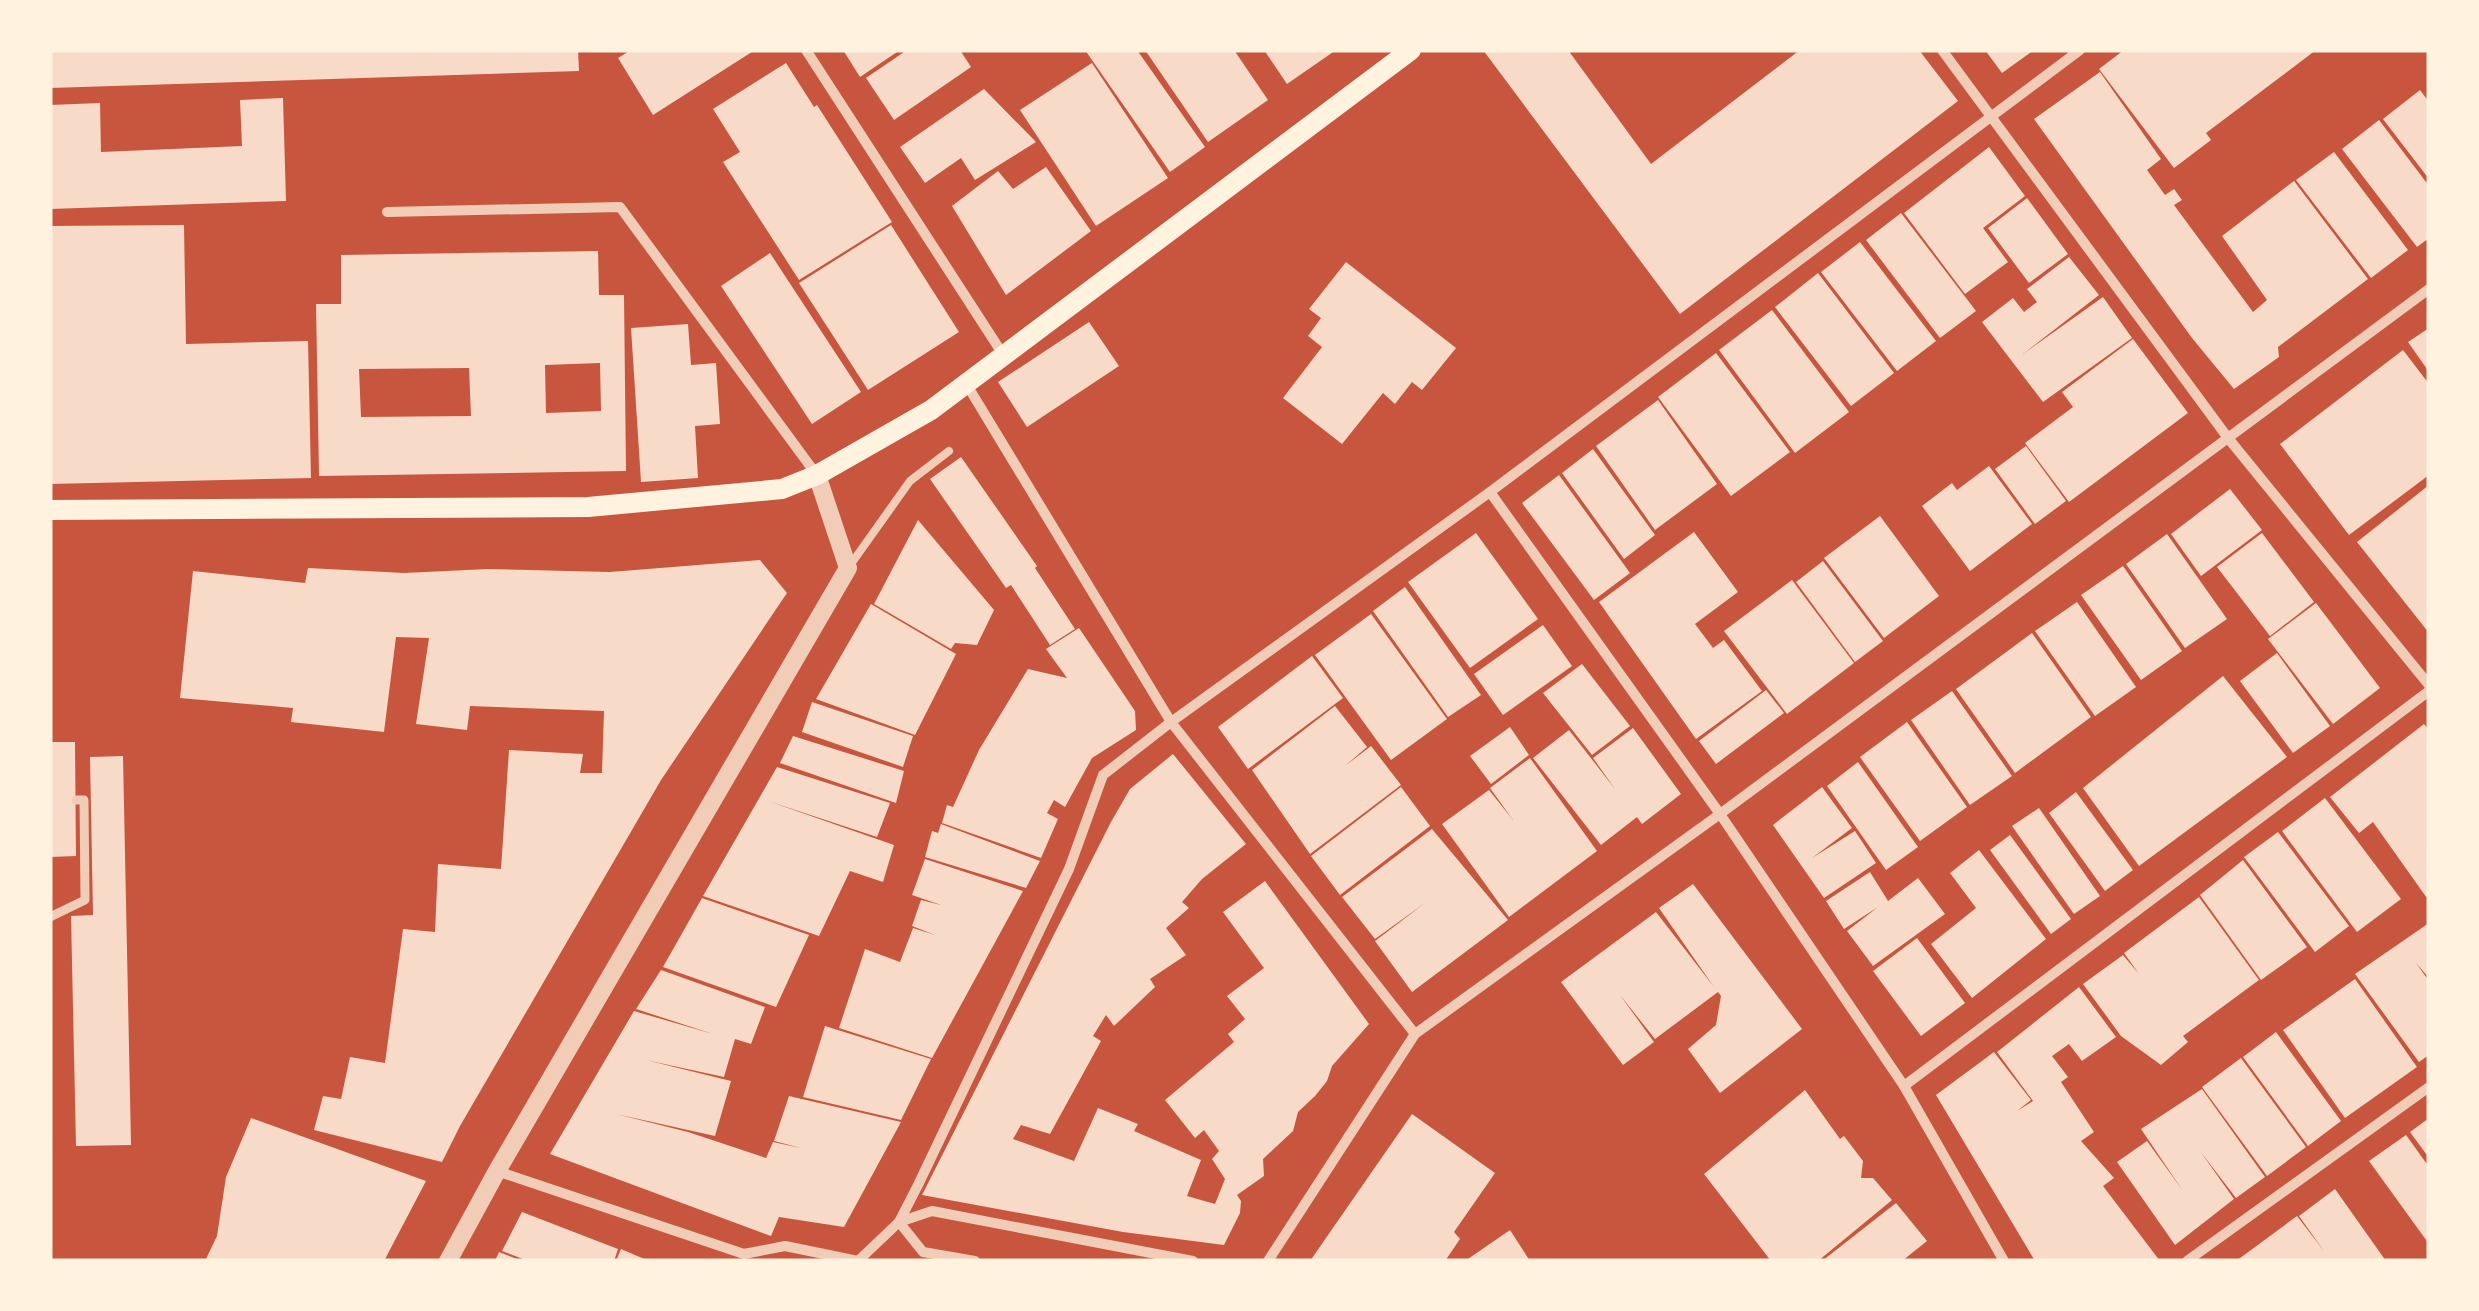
<svg xmlns="http://www.w3.org/2000/svg" width="2479" height="1311" viewBox="0 0 2479 1311" font-family="'Open Sans',sans-serif">
<style>
.building{fill:#f7dbc8;fill-rule:evenodd}
.lines{fill:none;stroke-linecap:round;stroke-linejoin:round}
.service{stroke:#f1ccb7;stroke-width:8}
.pedestrian{stroke:#f1ccb7;stroke-width:9}
.minor{stroke:#f1ccb7;stroke-width:10}
.tertiary{stroke:#f1ccb7;stroke-width:18}
.secondary{stroke:#fff3e0;stroke-width:20}
</style>
<rect width="100%" height="100%" fill="#c8553d"/>
<g class="building">
<polygon points="50,50 578,50 579,71 50,88"/>
<polygon points="631,50 755,50 653,115 618,58"/>
<polygon points="843,50 900,50 860,77"/>
<polygon points="907,50 960,50 971,67 894,120 866,78"/>
<polygon points="1085,50 1137,50 1205,147 1170,172"/>
<polygon points="1145,50 1234,50 1268,100 1208,142"/>
<polygon points="1264,50 1336,50 1287,84"/>
<polygon points="1483,50 1568,50 1651,164 1800,50 1919,50 1958,101 1680,314"/>
<polygon points="1985,50 2034,50 2002,73"/>
<polygon points="2124,50 2316,50 2206,133 2211,140 2174,168 2099,69"/>
<polygon points="786,63 814,107 817,105 892,222 799,280 723,162 740,152 713,109"/>
<polygon points="1092,63 1168,178 1096,226 1020,110"/>
<polygon points="2100,72 2161,159 2147,170 2165,195 2174,189 2182,200 2174,205 2253,312 2267,300 2222,236 2294,181 2368,279 2278,347 2279,357 2234,389 2192,338 2034,119"/>
<polygon points="984,89 1036,142 975,180 961,158 925,183 900,147"/>
<polygon points="2420,90 2429,102 2429,179 2383,119"/>
<polygon points="283,98 286,201 50,209 50,105 100,103 101,152 242,146 240,100"/>
<polygon points="2379,120 2429,186 2429,238 2417,247 2342,149"/>
<polygon points="1989,147 2025,196 1983,228 2008,262 1965,294 1904,213"/>
<polygon points="2334,152 2408,250 2371,278 2296,180"/>
<polygon points="1046,167 1091,231 1006,295 952,206 998,171 1013,189"/>
<polygon points="2027,198 2068,254 2029,283 1988,228"/>
<polygon points="1901,213 1976,311 1940,338 1866,240"/>
<polygon points="184,225 186,344 308,341 311,478 50,484 50,226"/>
<polygon points="891,225 959,332 868,390 799,283"/>
<polygon points="1860,242 1936,341 1897,371 1821,272"/>
<path d="M598,251L599,295H624L626,471L319,476L316,304H341V255ZM600,363L601,411L546,413L545,365ZM469,368L471,416L361,417L359,369Z"/>
<polygon points="770,253 861,392 812,424 721,286"/>
<polygon points="2069,257 2099,295 2023,354 2103,297 2132,338 2043,402 1982,322 2013,298 2024,312 2037,302 2027,289"/>
<polygon points="1346,262 1456,348 1422,390 1412,382 1395,404 1383,393 1342,444 1283,398 1322,347 1308,336 1321,318 1309,309"/>
<polygon points="1818,273 1894,373 1851,406 1775,307"/>
<polygon points="1772,310 1849,412 1795,453 1719,350"/>
<polygon points="1089,322 1119,366 1027,427 998,382"/>
<polygon points="688,324 691,365 716,363 720,424 695,426 698,478 641,482 631,328"/>
<polygon points="2429,328 2429,372 2408,342"/>
<polygon points="2133,339 2188,413 2069,502 2025,443 2073,407 2062,392"/>
<polygon points="2403,350 2429,384 2429,475 2349,535 2280,444"/>
<polygon points="1716,353 1790,452 1731,496 1658,397"/>
<polygon points="1658,400 1717,484 1655,530 1596,446"/>
<polygon points="2026,446 2066,501 2035,524 1995,469"/>
<polygon points="1593,449 1655,535 1624,559 1562,473"/>
<polygon points="961,457 1037,566 1035,568 1075,629 1050,645 1011,585 1006,588 930,479"/>
<polygon points="1989,466 2032,524 1970,571 1922,506 1952,483 1957,490"/>
<polygon points="1559,475 1630,573 1594,600 1522,503"/>
<polygon points="2429,485 2429,633 2357,542"/>
<polygon points="2230,489 2262,530 2201,576 2171,534"/>
<polygon points="1880,516 1939,596 1884,638 1824,558"/>
<polygon points="918,520 994,610 977,645 955,643 951,649 874,604"/>
<polygon points="1694,532 1738,592 1695,624 1713,648 1724,640 1762,691 1696,739 1599,602"/>
<polygon points="1476,533 1538,619 1470,668 1408,582"/>
<polygon points="2262,533 2314,602 2270,636 2217,567"/>
<polygon points="2167,534 2227,619 2185,648 2126,564"/>
<polygon points="760,560 787,593 661,780 460,1126 442,1162 314,1130 323,1096 341,1099 350,1057 385,1063 403,929 435,932 438,864 501,869 509,750 583,754 580,773 602,773 604,711 470,706 467,730 416,724 429,638 396,637 384,732 291,722 293,708 180,698 193,571 305,583 308,568 404,573 488,569 610,572"/>
<polygon points="1823,561 1883,641 1855,662 1796,582"/>
<polygon points="2123,566 2182,651 2141,680 2081,595"/>
<polygon points="1792,580 1854,663 1787,714 1724,631"/>
<polygon points="1405,587 1481,695 1448,717 1373,611"/>
<polygon points="2077,602 2136,687 2095,716 2035,631"/>
<polygon points="2316,603 2380,688 2333,724 2268,639"/>
<polygon points="871,604 956,654 915,735 816,699"/>
<polygon points="1371,614 1447,719 1391,760 1315,655"/>
<polygon points="1543,625 1572,666 1503,715 1474,674"/>
<polygon points="1079,628 1135,711 1136,730 1092,758 1065,807 1054,800 1047,813 1058,819 1041,858 942,823 947,805 953,807 979,750 1028,669 1067,678 1046,649"/>
<polygon points="2032,633 2091,717 2015,773 1956,689"/>
<polygon points="2277,653 2330,726 2293,753 2240,681"/>
<polygon points="1312,656 1343,698 1248,769 1218,727"/>
<polygon points="1582,664 1630,726 1592,755 1543,693"/>
<polygon points="2223,676 2287,757 2139,866 2083,788"/>
<polygon points="1766,690 1784,713 1716,764 1699,741"/>
<polygon points="1952,691 2012,776 1970,805 1911,720"/>
<polygon points="812,702 913,736 903,767 802,732"/>
<polygon points="1335,706 1367,747 1345,766 1371,746 1401,785 1310,854 1252,770"/>
<polygon points="1907,722 1967,807 1920,841 1860,757"/>
<polygon points="2424,724 2429,730 2429,901 2373,822 2359,833 2330,797"/>
<polygon points="1510,727 1529,755 1491,784 1470,756"/>
<polygon points="1633,728 1681,794 1642,824 1637,817 1601,845 1533,758 1569,730 1615,789 1593,758"/>
<polygon points="793,736 904,771 896,803 780,763"/>
<polygon points="50,742 75,742 76,856 50,857"/>
<polygon points="1173,754 1246,844 1202,879 1182,902 1189,908 1166,928 1186,955 1150,979 1155,987 1114,1026 1106,1015 1093,1036 1101,1041 1050,1134 1021,1125 1013,1139 1074,1161 1098,1108 1138,1124 1134,1131 1201,1160 1187,1196 1215,1204 1225,1179 1212,1159 1219,1151 1204,1130 1195,1138 1165,1100 1234,1042 1228,1034 1245,1019 1227,996 1264,968 1223,912 1265,881 1369,1024 1332,1066 1327,1081 1315,1096 1298,1112 1293,1131 1263,1159 1264,1176 1237,1195 1241,1201 1240,1213 1224,1245 1123,1232 922,1195 1111,822 1130,789"/>
<polygon points="123,756 131,1145 76,1146 71,916 93,915 90,757"/>
<polygon points="1530,758 1597,851 1509,917 1442,824 1489,790 1513,820 1490,788"/>
<polygon points="1858,762 1918,847 1886,870 1827,786"/>
<polygon points="777,767 890,803 877,837 768,801 894,845 883,882 850,871 819,936 703,896"/>
<polygon points="1401,787 1430,826 1340,895 1311,856"/>
<polygon points="1822,787 1852,828 1812,858 1855,831 1876,863 1824,898 1773,825"/>
<polygon points="2076,792 2133,870 2105,891 2049,813"/>
<polygon points="2325,798 2401,899 2357,932 2282,831"/>
<polygon points="2039,808 2100,896 2074,914 2012,826"/>
<polygon points="941,824 1040,861 1026,888 925,857 932,831 938,833"/>
<polygon points="1432,829 1508,920 1412,992 1375,941 1425,903 1375,939 1342,897"/>
<polygon points="2278,832 2349,926 2315,952 2244,857"/>
<polygon points="2010,835 2071,919 2051,934 1990,850"/>
<polygon points="1979,850 2046,939 1972,998 1931,944 1976,908 1950,873"/>
<polygon points="925,859 1023,891 932,1058 839,1028 865,949 900,962 913,928 935,935 912,926 921,900 941,905 912,895"/>
<polygon points="2243,860 2307,947 2261,980 2200,895"/>
<polygon points="1870,872 1888,901 1918,878 1945,914 1873,966 1847,931 1878,907 1844,929 1826,901"/>
<polygon points="1693,884 1802,1029 1720,1093 1688,1049 1716,1025 1721,996 1718,992 1655,1039 1620,995 1654,1042 1623,1065 1561,982 1656,912 1714,987 1659,908"/>
<polygon points="2199,897 2259,980 2183,1036 2188,1042 2161,1065 2121,1036 2083,984 2123,955 2139,974 2124,953"/>
<polygon points="702,898 809,935 776,1007 663,967"/>
<polygon points="2429,923 2429,978 2416,963 2429,981 2429,1055 2419,1062 2355,974"/>
<polygon points="1917,938 1965,1003 1921,1036 1873,971"/>
<polygon points="661,970 765,1007 751,1044 735,1039 724,1077 646,1060 731,1081 715,1136 616,1114 688,1132 766,1158 773,1142 801,1148 774,1141 789,1096 901,1122 844,1227 779,1217 771,1236 550,1154 634,1011 713,1034 636,1009"/>
<polygon points="2355,979 2417,1067 2345,1118 2283,1030"/>
<polygon points="2079,987 2116,1037 2082,1061 2069,1044 2052,1056 2068,1077 2061,1082 2094,1132 2081,1141 2114,1178 2103,1186 2160,1261 2035,1261 1936,1095 1994,1052 2031,1100 2017,1111 2033,1101 1997,1052"/>
<polygon points="825,1026 931,1059 901,1120 803,1097"/>
<polygon points="2276,1032 2341,1121 2308,1146 2243,1057"/>
<polygon points="2241,1058 2306,1147 2267,1176 2202,1087"/>
<polygon points="2202,1089 2265,1177 2236,1198 2200,1151 2234,1199 2175,1245 2117,1162 2147,1141 2183,1191 2141,1129"/>
<polygon points="1805,1090 1840,1139 1844,1136 1863,1161 1861,1178 1873,1178 1892,1200 1818,1261 1771,1261 1704,1174"/>
<polygon points="1412,1114 1495,1173 1454,1232 1460,1239 1445,1261 1310,1261"/>
<polygon points="251,1118 426,1181 384,1261 205,1261 217,1236 226,1177"/>
<polygon points="2429,1118 2429,1158 2410,1132"/>
<polygon points="2406,1135 2429,1167 2429,1244 2369,1161"/>
<polygon points="2335,1189 2386,1261 2236,1261 2297,1216 2324,1251 2299,1216"/>
<polygon points="1896,1203 1927,1241 1902,1261 1822,1261"/>
<polygon points="522,1212 618,1249 614,1261 528,1261 502,1251"/>
<polygon points="1510,1230 1530,1261 1465,1261"/>
<polygon points="621,1249 649,1261 616,1261"/>
<polygon points="499,1252 522,1261 495,1261"/>
</g>
<g class="lines">
<polyline class="service" points="851,564 910,481 949,451"/>
<polyline class="pedestrian" points="50,917 85,900 84,800 76,800"/>
<g class="minor">
<polyline points="806,50 1004,356"/>
<polyline points="1942,50 2228,438 2429,685"/>
<polyline points="387,212 620,207 816,474"/>
<polyline points="967,385 1171,722 1415,1034"/>
<polyline points="1490,492 1720,814 1904,1086 2004,1261"/>
<polyline points="1904,1086 2429,691"/>
<polyline points="497,1171 744,1254 785,1246 858,1261"/>
<polyline points="858,1261 899,1222 918,1185 1069,869 1103,775 1171,722 1490,492 2080,50"/>
<polyline points="975,1261 923,1252 899,1222 932,1211 1193,1261"/>
<polyline points="1268,1261 1415,1034 1720,814 2429,289"/>
<polyline points="2187,1261 2429,1087"/>
</g>
<polyline class="tertiary" points="448,1261 497,1171 848,568 817,475"/>
<polyline class="secondary" points="50,510 588,507 782,489 817,475 931,410 1411,50"/>
</g>
<rect width="2479" height="1311" fill="none" stroke="#fff3e0" stroke-width="105"/>
</svg>
